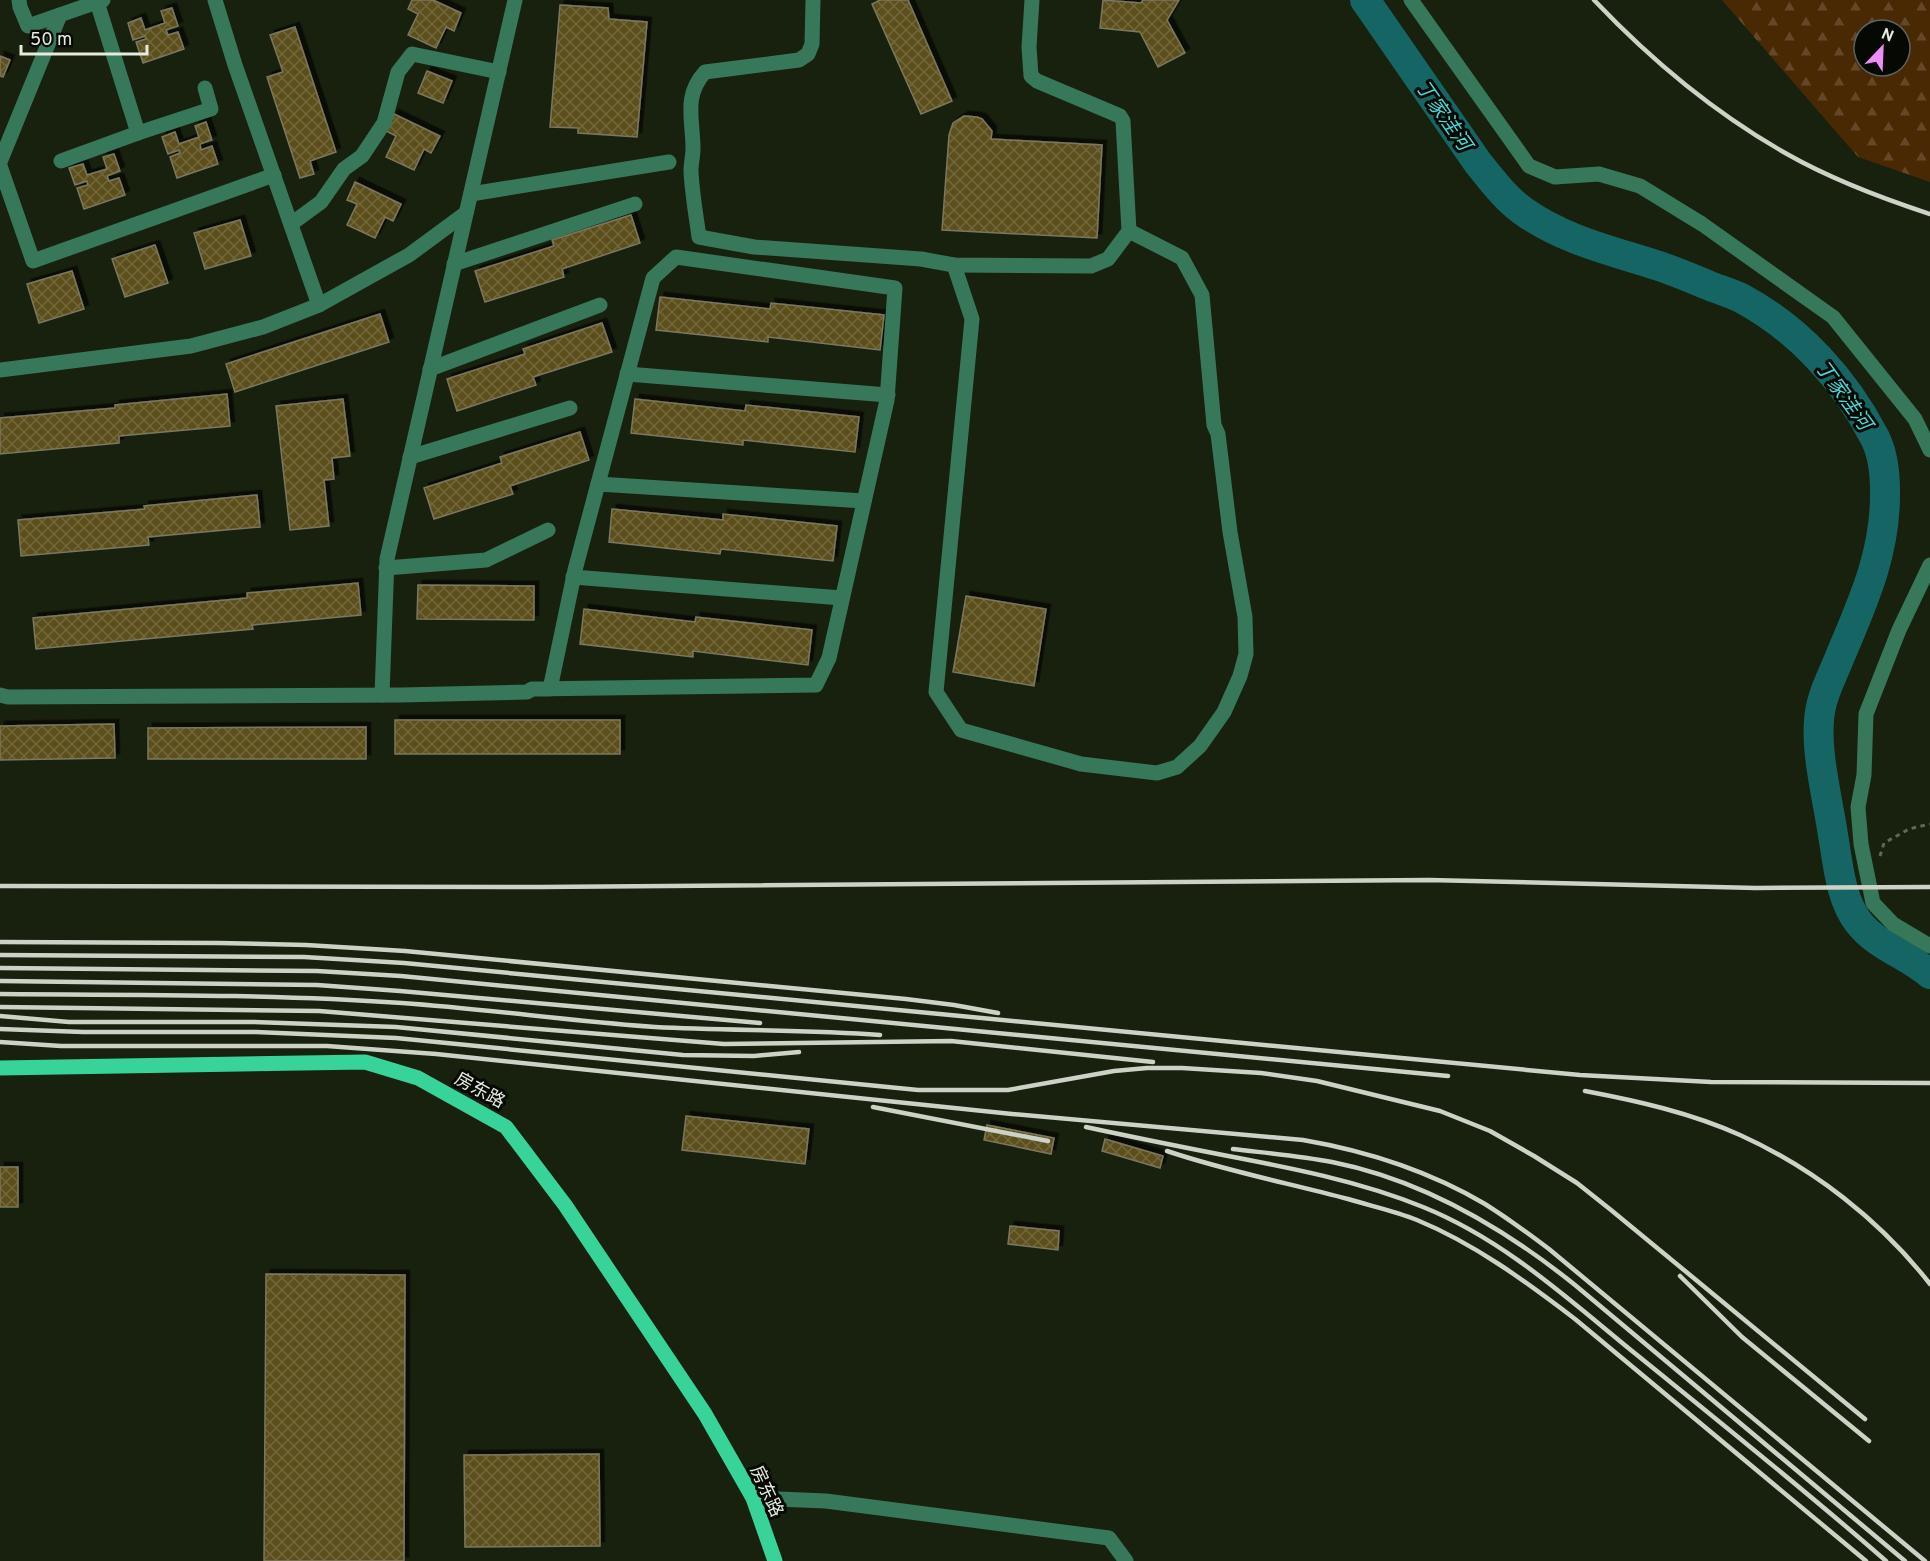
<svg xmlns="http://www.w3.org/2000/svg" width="1930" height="1561" viewBox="0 0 1930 1561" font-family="Overpass,'Noto Sans SC',sans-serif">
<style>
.forest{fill:url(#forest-firs);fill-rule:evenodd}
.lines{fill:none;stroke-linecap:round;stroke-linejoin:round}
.river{stroke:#166565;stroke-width:30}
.building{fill:url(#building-cross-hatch);stroke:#7c7760;stroke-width:1.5;filter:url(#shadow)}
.path{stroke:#616858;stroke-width:3;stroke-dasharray:4.5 4.5;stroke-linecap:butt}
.minor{stroke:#37775a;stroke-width:15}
.major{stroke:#38d398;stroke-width:15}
.rail{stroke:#ccd3c6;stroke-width:4.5}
.labels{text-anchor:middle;stroke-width:6;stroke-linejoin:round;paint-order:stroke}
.street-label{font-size:18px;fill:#e5ebdf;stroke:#060903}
.water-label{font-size:20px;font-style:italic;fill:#49d9da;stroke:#060903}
</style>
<defs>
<pattern id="forest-firs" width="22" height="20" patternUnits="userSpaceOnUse" patternTransform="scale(1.5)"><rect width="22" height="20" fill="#492804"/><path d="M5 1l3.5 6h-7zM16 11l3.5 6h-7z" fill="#634728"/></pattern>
<pattern id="building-cross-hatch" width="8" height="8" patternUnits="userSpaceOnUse" patternTransform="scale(1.5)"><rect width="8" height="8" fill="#5b4f1b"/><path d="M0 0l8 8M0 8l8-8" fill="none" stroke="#72683c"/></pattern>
<filter id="shadow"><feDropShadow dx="4.5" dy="-4.5" stdDeviation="0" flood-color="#0009"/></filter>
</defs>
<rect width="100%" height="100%" fill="#18200e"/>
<path class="forest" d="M1722,0H1930V182L1858,157ZM1864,30H1900V66H1864Z"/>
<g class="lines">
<path class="river" d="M1365,0L1478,163C1492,180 1505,198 1523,211C1563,240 1613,251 1659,266C1677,272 1693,279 1710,286C1720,290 1731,293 1741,298C1799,329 1845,380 1875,438C1883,454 1885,474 1885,491C1886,551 1864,600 1841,654C1833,675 1820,697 1819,721C1816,754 1828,801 1833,835C1838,863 1840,899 1859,923C1877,946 1908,955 1930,974"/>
</g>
<g class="building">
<polygon points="412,0 433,0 461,13 454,31 446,27 436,48 408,35 418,14 408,9"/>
<polygon points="880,0 908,0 952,101 921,114 872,4"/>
<polygon points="1103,0 1141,3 1143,0 1179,0 1167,20 1185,53 1158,67 1140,32 1100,28"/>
<polygon points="560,5 608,8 609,19 647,22 637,137 578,133 578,128 550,127"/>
<polygon points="172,8 178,26 166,30 168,35 178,32 184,49 143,63 136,42 146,39 145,36 133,40 128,23 141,18 145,30 165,23 161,11"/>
<polygon points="295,27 336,152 310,161 314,174 300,178 267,77 283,72 270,35"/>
<polygon points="0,56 10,60 3,77 0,76"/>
<polygon points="427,71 452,81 443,103 418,93"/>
<polygon points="394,114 440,136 431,153 424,149 414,170 386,157 396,136 386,131"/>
<polygon points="964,116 977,117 982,119 992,131 991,139 1102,145 1097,238 942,230 949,135 953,123"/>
<polygon points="206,122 212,140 200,144 201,150 212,146 218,164 177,178 170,157 180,153 179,150 168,154 162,137 175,132 179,144 199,137 195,126"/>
<polygon points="114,154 120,171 107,176 109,181 119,178 125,195 84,209 77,188 88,185 87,181 75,185 69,168 83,164 87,175 107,169 103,157"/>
<polygon points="355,182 401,204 393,221 385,217 375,238 347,225 357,204 347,200"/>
<polygon points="631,215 640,243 562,269 564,277 485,302 475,271 554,246 552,240"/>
<polygon points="240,220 251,256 205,269 194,233"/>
<polygon points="155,245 168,283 125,297 112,259"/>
<polygon points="72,271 84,309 39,323 27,284"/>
<polygon points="660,297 770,309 771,303 884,315 880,350 768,337 768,342 656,330"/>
<polygon points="380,314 389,342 235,392 226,364"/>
<polygon points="602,323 612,352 533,377 536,385 457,411 447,379 525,354 523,349"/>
<polygon points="227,394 230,426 119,436 119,443 0,454 0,418 115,408 115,405"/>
<polygon points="343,399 350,456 332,458 334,479 324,480 329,526 290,530 276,406"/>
<polygon points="635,399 745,411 746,405 859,417 855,452 743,440 743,445 631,433"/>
<polygon points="580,432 589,460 510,486 513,494 434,519 424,488 502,463 500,457"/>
<polygon points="257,495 260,527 148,537 149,545 21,556 18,520 145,509 144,506"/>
<polygon points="612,509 723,520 723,514 837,526 833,561 721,549 720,554 609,542"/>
<polygon points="358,583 361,615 252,625 253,629 36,649 33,618 247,598 247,593"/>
<polygon points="418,585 534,586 534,620 417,619"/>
<polygon points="966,596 1046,609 1034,686 953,672"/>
<polygon points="584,609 695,622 696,617 812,630 808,665 693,651 693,657 580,644"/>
<rect x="395" y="720" width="225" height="34"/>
<polygon points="114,724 115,758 0,760 0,726"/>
<polygon points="366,727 366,759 148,759 148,728"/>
<polygon points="686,1116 809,1129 805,1164 682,1150"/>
<polygon points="987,1125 1054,1138 1051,1154 984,1140"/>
<polygon points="1105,1139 1163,1156 1160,1168 1102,1151"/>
<rect x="0" y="1167" width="18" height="40"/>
<polygon points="1010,1226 1059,1231 1058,1250 1008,1244"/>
<polygon points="266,1274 405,1275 404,1561 264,1561"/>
<polygon points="599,1454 600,1546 465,1547 464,1455"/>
</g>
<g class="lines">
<polyline class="path" points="1880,856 1884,843 1909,829 1930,824"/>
<g class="minor">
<polyline points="19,0 20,7 28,26 103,0"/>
<polyline points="215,0 235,65 319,305"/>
<path d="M813,0L812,44L808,54L799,60L705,72C683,96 693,120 693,148C693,156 691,163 691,171C692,193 696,215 699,237L754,247L921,259L954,265L1091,266L1108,259L1129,231L1123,121L1120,116L1037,81L1031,76L1029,47L1032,0"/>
<polyline points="1411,0 1529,166 1555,177 1599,174 1640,186 1702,224 1833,317 1915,419 1930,450"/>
<polyline points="138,133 211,109 205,88"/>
<polyline points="61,161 138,133 97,2"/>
<polyline points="0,162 60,15"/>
<polyline points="0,166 33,261 274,175"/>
<polyline points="471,194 669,162"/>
<polyline points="291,224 321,202 344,169 362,156 384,123 398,72 412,54 499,72"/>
<polyline points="454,264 635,204"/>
<polyline points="954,265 972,319 936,692 961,730 1081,764 1157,773 1177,767 1200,746 1224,712 1240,676 1246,654 1245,617 1230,532 1218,434 1214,425 1202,295 1182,258 1129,231"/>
<polyline points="430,369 600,305"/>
<polyline points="0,370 191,346 263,327 319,305 409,255 466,213"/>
<polyline points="627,374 888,395"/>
<polyline points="410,457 570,408"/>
<polyline points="598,484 864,501"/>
<polyline points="1930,565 1899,630 1866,714 1864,775 1858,807 1861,844 1873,903 1893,924 1930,946"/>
<polyline points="386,568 486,560 548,530"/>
<polyline points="573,577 842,598"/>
<polyline points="0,695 8,697 401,695 527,692 532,689 816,685 829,658 887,400 895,288 676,257 653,278 575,570 550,689"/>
<polyline points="382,695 387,559 515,0"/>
<polyline points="753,1498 826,1501 1109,1538 1126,1561"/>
</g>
<polyline class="major" points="0,1068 365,1062 418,1078 506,1127 565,1205 705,1414 753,1498 775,1561"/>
<g class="rail">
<path d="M1594,0C1650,59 1716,114 1787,154C1831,179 1881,198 1930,214"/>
<polyline points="0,886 539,887 1429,880 1756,888 1930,887"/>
<polyline points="0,942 219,943 306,945 405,951 906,999 954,1005 998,1013"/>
<polyline points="0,955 304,957 404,963 1580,1075 1711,1082 1930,1083"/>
<polyline points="0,968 317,971 401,976 1448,1076"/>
<polyline points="0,981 317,985 400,991 760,1023"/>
<path d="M0,994C134,995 269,994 402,1003C487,1009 570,1021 655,1027C730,1031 805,1029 880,1035"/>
<polyline points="0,1007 319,1011 724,1044 951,1041 1153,1062"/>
<polyline points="0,1016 69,1022 254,1022 396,1027 683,1055 754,1056 799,1052"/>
<polyline points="0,1029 83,1032 256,1032 396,1038 918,1090 1008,1090 1114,1071 1147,1068 1182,1068 1261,1073 1317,1081 1440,1111 1490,1131 1534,1156 1577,1183 1611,1210 1865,1419"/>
<path d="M0,1042L61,1046H327L436,1054L1012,1114L1303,1140C1367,1151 1429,1171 1485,1204C1507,1218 1528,1233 1549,1249L1925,1561"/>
<path d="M1585,1091C1638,1101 1691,1113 1740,1135C1813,1168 1880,1220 1930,1284"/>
<polyline points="873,1107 1048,1141"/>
<path d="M1086,1127C1132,1137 1177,1146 1223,1155C1291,1168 1359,1181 1423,1207C1505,1240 1569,1300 1637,1355C1721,1423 1805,1490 1886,1561"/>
<path d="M1233,1149C1266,1153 1299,1156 1332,1162C1423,1180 1504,1228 1575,1285L1905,1561"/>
<path d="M1167,1151C1226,1171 1288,1183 1348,1199C1371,1206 1395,1211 1417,1220C1475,1244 1525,1281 1575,1319L1866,1561"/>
<polyline points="1680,1276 1742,1337 1869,1441"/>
</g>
</g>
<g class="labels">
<g class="street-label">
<text transform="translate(480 1090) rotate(29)" y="6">房东路</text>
<text transform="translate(767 1491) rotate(65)" y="6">房东路</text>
</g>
<g class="water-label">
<text transform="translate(1444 115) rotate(55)" y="7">丁家洼河</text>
<text transform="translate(1844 395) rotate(54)" y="7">丁家洼河</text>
</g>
</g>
<g transform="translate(1882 48) rotate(23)"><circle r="28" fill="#060903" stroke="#5f635b" stroke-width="1.5"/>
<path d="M0-4.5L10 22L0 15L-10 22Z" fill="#ee8cf8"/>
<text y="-9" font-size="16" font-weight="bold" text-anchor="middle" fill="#e5ebdf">N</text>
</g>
<path d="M21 45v9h126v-9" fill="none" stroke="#e5ebdf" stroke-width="3"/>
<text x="30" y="45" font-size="18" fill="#e5ebdf" stroke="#060903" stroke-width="4.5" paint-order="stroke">50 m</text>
</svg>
